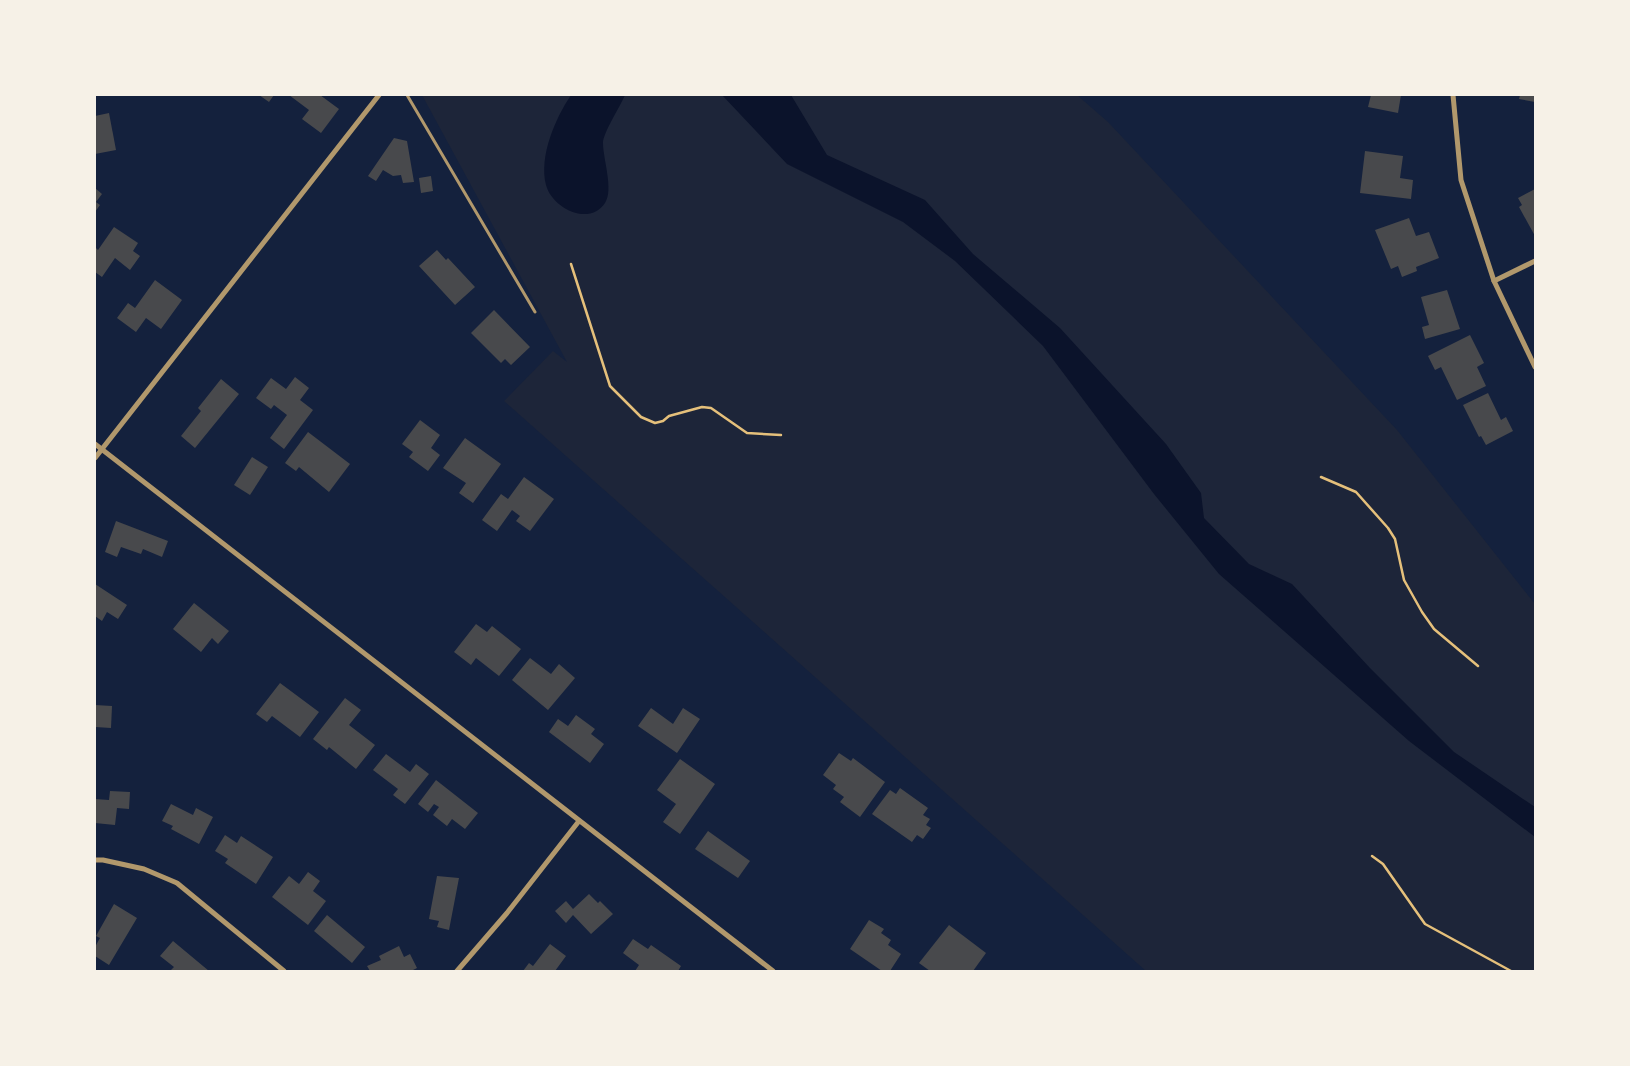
<svg xmlns="http://www.w3.org/2000/svg" width="1630" height="1066" viewBox="0 0 1630 1066" font-family="Signika,sans-serif">
<style>
.green{fill:#1d2539}
.water{fill:#0b132b}
.building{fill:#48494c}
.lines{fill:none;stroke-linecap:round;stroke-linejoin:round}
.path{stroke:#e5c07b;stroke-width:2.5}
.service{stroke:#b1986c;stroke-width:3}
.minor{stroke:#b1986c;stroke-width:5}
</style>
<rect width="100%" height="100%" fill="#14213d"/>
<polygon class="green" points="422,95 1077,95 1108,122 1397,430 1535,604 1535,971 1146,971 504,401 553,351 567,362"/>
<g class="water">
<path d="M571,95H625C620,107 603,133 603,143C603,159 614,190 605,203C589,227 552,208 546,185C539,156 555,119 571,95Z"/>
<polygon points="722,95 791,95 827,155 925,200 973,254 1060,328 1166,444 1201,493 1204,518 1249,564 1292,584 1370,668 1454,752 1535,807 1535,837 1409,741 1219,574 1154,494 1043,346 955,261 903,222 787,164"/>
</g>
<g class="building">
<polygon points="259,95 274,95 269,102"/>
<polygon points="289,95 320,95 339,109 321,133 302,119 309,110"/>
<polygon points="1371,95 1401,95 1398,113 1368,107"/>
<polygon points="1520,95 1535,95 1535,102 1519,99"/>
<polygon points="109,113 116,150 95,154 95,116"/>
<polygon points="394,138 407,141 414,182 403,183 401,175 393,176 383,170 376,181 368,176"/>
<polygon points="1365,151 1403,156 1400,178 1413,180 1411,199 1360,193"/>
<polygon points="431,176 433,191 421,193 419,178"/>
<polygon points="95,188 102,194 96,202 100,205 95,212"/>
<polygon points="1535,189 1535,236 1519,207 1522,205 1518,198"/>
<polygon points="1409,218 1416,236 1429,232 1439,258 1416,267 1417,271 1402,277 1398,266 1391,269 1375,230"/>
<polygon points="114,227 138,243 133,251 140,256 130,270 115,258 102,277 95,272 95,247 98,250"/>
<polygon points="437,250 446,260 448,258 475,287 455,305 419,266"/>
<polygon points="155,280 182,300 161,329 146,318 136,332 117,318 128,303 135,308"/>
<polygon points="1447,290 1460,329 1425,339 1422,327 1429,325 1421,297"/>
<polygon points="494,310 530,347 511,365 505,359 501,363 471,333"/>
<polygon points="1470,335 1484,363 1477,367 1486,386 1457,400 1441,367 1435,370 1428,356"/>
<polygon points="295,377 309,388 300,400 313,410 284,449 270,438 287,415 274,405 271,409 256,398 271,378 286,389"/>
<polygon points="221,379 239,394 195,448 181,436 201,411 198,408"/>
<polygon points="1488,393 1501,420 1506,417 1513,431 1486,445 1481,436 1479,437 1463,405"/>
<polygon points="420,420 440,435 431,448 440,455 428,471 409,457 413,452 402,444"/>
<polygon points="308,432 350,464 329,492 299,467 296,471 285,463"/>
<polygon points="465,438 501,464 473,503 459,493 466,483 443,468"/>
<polygon points="252,457 268,467 250,495 234,485"/>
<polygon points="524,477 554,499 530,531 516,521 520,516 512,510 497,531 482,520 501,494 508,499"/>
<polygon points="116,521 168,541 162,557 143,549 141,554 121,547 117,557 105,552"/>
<polygon points="95,584 127,605 118,619 107,612 102,621 95,616"/>
<polygon points="194,603 229,631 218,644 212,638 201,652 173,629"/>
<polygon points="476,624 487,632 492,626 521,649 499,676 476,658 471,665 454,652"/>
<polygon points="530,658 551,674 559,664 575,678 548,710 512,680"/>
<polygon points="280,683 319,712 300,737 272,716 267,722 256,714"/>
<polygon points="345,698 361,710 349,725 375,745 356,769 329,747 327,750 313,739"/>
<polygon points="95,705 112,706 111,728 95,727"/>
<polygon points="651,708 673,724 683,708 700,719 677,753 638,726"/>
<polygon points="576,715 595,729 591,734 604,744 590,763 549,732 558,719 568,726"/>
<polygon points="839,753 851,761 853,758 885,782 860,817 840,802 844,797 833,789 836,785 823,775"/>
<polygon points="386,754 410,772 416,764 429,774 405,804 393,795 398,789 373,770"/>
<polygon points="680,759 715,784 680,834 663,822 676,804 657,790"/>
<polygon points="436,780 478,813 465,829 452,819 447,826 433,815 439,807 434,804 428,812 418,804"/>
<polygon points="900,788 928,808 923,815 930,819 926,825 931,828 923,839 917,835 912,842 872,814 890,790 896,794"/>
<polygon points="110,791 130,792 129,809 117,808 115,825 95,823 95,799 109,800"/>
<polygon points="171,804 193,815 196,808 213,817 199,844 171,829 173,826 162,821"/>
<polygon points="708,831 750,861 738,878 695,849"/>
<polygon points="225,835 237,843 241,836 273,857 256,884 225,863 228,859 215,851"/>
<polygon points="308,872 320,881 313,891 326,901 308,925 272,897 289,876 299,884"/>
<polygon points="437,876 459,878 449,930 437,927 439,921 429,919"/>
<polygon points="589,894 598,903 600,901 613,914 591,934 573,915 566,923 555,911 566,901 573,909"/>
<polygon points="114,904 137,918 109,965 95,956 95,947 100,938 96,936"/>
<polygon points="327,915 365,947 352,963 314,931"/>
<polygon points="869,920 884,929 881,933 891,940 888,945 901,954 890,971 882,971 850,949"/>
<polygon points="949,925 986,953 973,971 930,971 919,963"/>
<polygon points="633,939 648,949 651,945 681,966 678,971 635,971 639,965 623,953"/>
<polygon points="173,941 209,971 170,971 174,967 160,956"/>
<polygon points="550,944 566,956 555,971 523,971 529,963 533,966"/>
<polygon points="399,946 404,957 410,954 417,968 411,971 370,971 367,966 381,960 379,956"/>
</g>
<g class="lines">
<g class="path">
<polyline points="571,264 610,386 641,417 655,423 663,421 669,416 702,407 711,408 747,433 781,435"/>
<polyline points="1321,477 1356,492 1388,528 1395,539 1404,580 1422,612 1434,629 1478,666"/>
<polyline points="1372,856 1383,864 1425,924 1511,971"/>
</g>
<polyline class="service" points="407,95 535,312"/>
<g class="minor">
<polyline points="1453,95 1461,180 1494,281 1535,367"/>
<polyline points="1494,281 1535,261"/>
<polyline points="95,444 773,971"/>
<polyline points="95,458 379,95"/>
<polyline points="95,860 103,860 144,869 177,883 284,971"/>
<polyline points="457,971 507,913 579,821"/>
</g>
</g>
<rect width="1630" height="1066" fill="none" stroke="#f6f1e7" stroke-width="192"/>
</svg>
